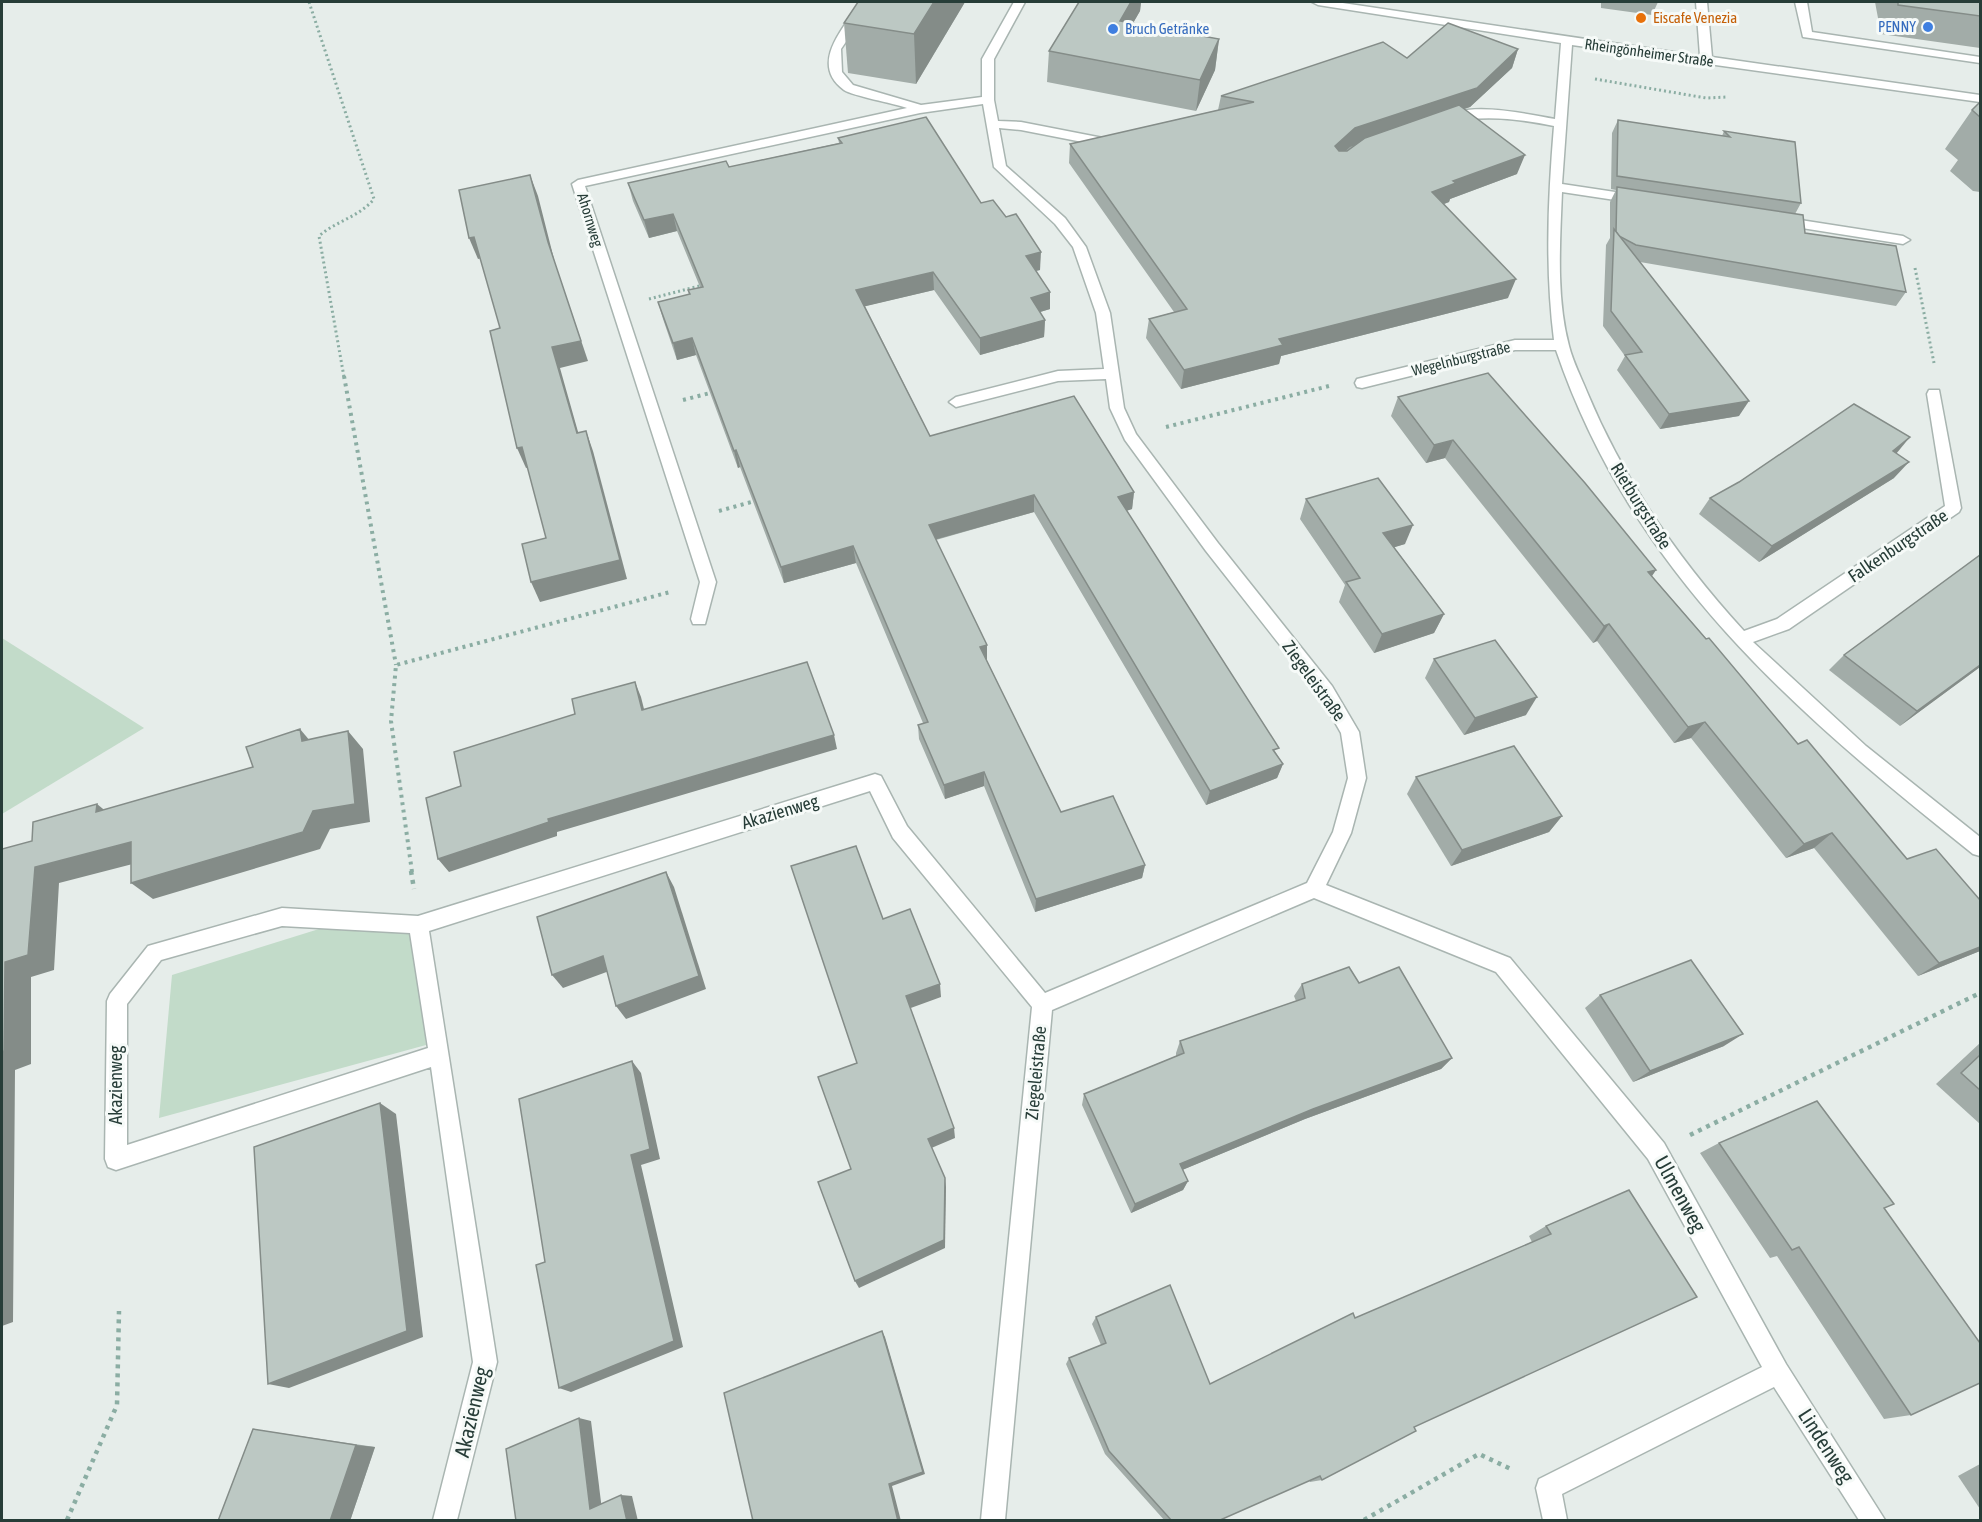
<svg xmlns="http://www.w3.org/2000/svg" width="1982" height="1522" viewBox="0 0 1982 1522" font-family="'Asap Condensed',sans-serif">
<style>
.green{fill:#c2dbc9}
.lines{fill:none;stroke-linecap:round;stroke-linejoin:round}
.minor-casing{stroke:#a9b5b1;stroke-width:3}
.path-far2{stroke:#8bada3;stroke-width:3;stroke-dasharray:2 3;stroke-linecap:butt}
.path-far1{stroke:#8bada3;stroke-width:4;stroke-dasharray:3 4.5;stroke-linecap:butt}
.path{stroke:#8bada3;stroke-width:4.5;stroke-dasharray:4 5;stroke-linecap:butt}
.minor{fill:#fff;fill-rule:evenodd}
.wall{fill:#a2aca8}
.shaded-wall{fill:#848c88}
.building{fill:#bcc8c3;stroke:#848c88;stroke-width:1.5}
.food-dot{fill:#e8710a;stroke:#f6faf8;stroke-width:2}
.shop-dot{fill:#3f7fe0;stroke:#f6faf8;stroke-width:2}
.labels{text-anchor:middle;stroke-width:6;stroke-linejoin:round;paint-order:stroke}
.far-food-label{font-size:15px;fill:#c56008;stroke:#f6faf8;text-anchor:start}
.far-shop-label{font-size:15px;fill:#366cbe;stroke:#f6faf8;text-anchor:end}
.far-street-label{font-size:15px;fill:#273d38;stroke:#f6faf8}
.street-label{font-size:18px;fill:#273d38;stroke:#f6faf8}
.near-street-label{font-size:21px;fill:#273d38;stroke:#f6faf8}
</style>
<rect width="100%" height="100%" fill="#e6edea"/>
<g class="green">
<polygon points="2,638 144,728 2,814"/>
<polygon points="319,929 417,934 426,1045 159,1118 172,975"/>
</g>
<g class="lines">
<defs>
<g id="minor">
<path d="M861,2H873L841,49L842,72L853,85L921,105L982,97V59L1014,2H1025L994,59V100L998,121L1021,122L1103,138L1111,137L1117,141L1103,146L1021,130L999,128L1006,166L1065,218L1086,247L1110,313L1124,408L1136,434L1218,543L1332,686L1359,732L1366,778L1351,833L1326,885L1510,958L1664,1143L1786,1364L1885,1520H1859L1774,1387L1562,1494L1567,1520H1543L1536,1488L1539,1479L1762,1367L1648,1159L1496,972L1314,898L1052,1010L1005,1520H981L1032,1007L893,838L870,791L429,931L497,1362L457,1520H433L473,1362L431,1067L116,1170L108,1167L105,1159L107,1001L110,994L148,946L155,944L282,908L418,916L875,774L881,776L907,826L1045,993L1307,883L1333,832L1348,778L1341,733L1320,696L1206,551L1125,440L1110,408L1106,379L1058,381L956,407L949,402L956,397L1058,371L1104,369L1096,313L1073,247L1055,224L994,167L983,104L920,113L585,186L716,582L705,624H693L691,619L700,582L572,184L578,180L907,108C893,103 853,96 844,90C808,64 845,26 861,2ZM282,926L410,933L428,1048L127,1145V1004L161,960Z"/>
<path d="M1312,2H1336L1700,56L1696,2H1707L1712,57L1980,95V102L1572,45L1562,184L1635,195L1641,199L1635,203L1562,192C1560,242 1556,297 1569,346C1573,362 1581,377 1587,392C1624,481 1679,560 1744,631L1777,619L1945,506L1927,394L1929,390H1939L1961,508L1959,512L1789,629L1753,642L1866,746L1980,837V856L1973,854C1795,712 1632,573 1556,350H1515L1362,388L1357,387L1355,383L1357,379L1515,340H1554C1545,268 1548,198 1554,126C1518,119 1484,114 1448,123L1442,119C1464,100 1528,114 1555,119L1561,43L1318,5Z"/>
<polygon points="1795,2 1807,2 1812,32 1980,57 1980,63 1803,37"/>
<polygon points="1781,217 1903,236 1910,240 1903,244 1776,224 1776,218"/>
</g>
</defs>
<use href="#minor" class="minor-casing"/>
<g class="path-far2">
<path d="M309,2L374,199C359,217 336,221 319,236L344,377"/>
<polyline points="1595,79 1706,98 1727,97"/>
<polyline points="1915,268 1934,363"/>
<polyline points="649,299 703,285"/>
</g>
<g class="path-far1">
<polyline points="344,376 396,665"/>
<polyline points="683,400 714,392"/>
<polyline points="1166,427 1333,385"/>
<polyline points="719,511 755,501"/>
<polyline points="412,872 391,721 396,665 670,592"/>
</g>
<g class="path">
<polyline points="411,871 414,889"/>
<polyline points="1690,1135 1980,993"/>
<polyline points="67,1520 117,1405 119,1311"/>
<polyline points="1364,1520 1479,1454 1513,1470"/>
</g>
<use href="#minor" class="minor"/>
</g>
<g class="wall">
<polygon points="965,2 916,84 848,73 844,23"/>
<polygon points="1131,2 1141,2 1140,11 1133,23 1219,39 1215,70 1196,111 1047,82 1049,51"/>
<polygon points="1601,2 1658,2 1652,15 1601,8"/>
<polygon points="1875,2 1980,2 1980,48 1881,34"/>
<polygon points="1518,49 1512,68 1470,107 1464,109 1517,174 1450,199 1449,202 1444,204 1508,298 1281,356 1279,364 1181,389 1146,338 1149,319 1174,312 1069,163 1070,144 1218,110 1221,96 1407,58"/>
<polygon points="1980,102 1980,192 1973,191 1950,171 1958,160 1945,149 1972,110"/>
<polygon points="1618,120 1722,136 1724,131 1801,203 1795,214 1805,233 1906,292 1896,306 1640,262 1739,416 1660,429 1617,370 1625,356 1603,326 1606,245 1610,238 1610,202 1616,190 1611,189 1612,133"/>
<polygon points="838,138 981,203 1040,270 1036,271 1050,292 1050,309 1040,312 1045,320 1044,337 980,355 934,290 865,306 930,436 1134,492 1132,509 1126,511 1283,764 1277,778 1206,805 1034,512 936,540 987,661 1061,812 1145,865 1142,878 1035,912 984,786 945,799 919,739 918,725 923,723 856,563 784,583 740,467 738,468 696,355 677,360 663,319 658,302 689,295 688,290 700,287 677,231 649,238 633,201 628,183 729,167 839,143"/>
<polygon points="1398,397 1656,570 1652,576 1798,744 1907,859 1980,900 1980,951 1918,976 1814,848 1786,858 1691,738 1674,743 1597,641 1593,643 1445,458 1426,463 1391,416"/>
<polygon points="1896,454 1894,478 1759,562 1699,514 1710,498"/>
<polygon points="1306,499 1405,544 1394,547 1444,614 1434,633 1374,653 1339,602 1345,585 1300,519"/>
<polygon points="1844,655 1980,667 1900,726 1829,670"/>
<polygon points="1434,659 1526,715 1464,735 1425,678"/>
<polygon points="1416,777 1562,816 1549,832 1451,866 1407,794"/>
<polygon points="1359,983 1452,1058 1441,1069 1305,1119 1182,1170 1188,1181 1183,1190 1131,1213 1082,1105 1084,1094 1176,1056 1176,1053 1180,1041 1296,1001 1294,996 1302,984"/>
<polygon points="1600,995 1724,1046 1633,1082 1585,1008"/>
<polygon points="1980,1043 1980,1124 1936,1084"/>
<polygon points="1719,1143 1884,1208 1911,1415 1884,1419 1777,1256 1770,1258 1700,1153"/>
<polygon points="1629,1190 1414,1427 1322,1480 1310,1482 1309,1480 1218,1521 1165,1521 1105,1454 1066,1364 1069,1358 1101,1345 1092,1324 1096,1317 1210,1384 1355,1318 1532,1242 1529,1236 1546,1226"/>
<polygon points="253,1429 375,1447 350,1521 218,1521"/>
<polygon points="1980,1464 1980,1509 1958,1476"/>
</g>
<g class="shaded-wall">
<polygon points="934,2 965,2 916,84 914,34"/>
<polygon points="1131,2 1141,2 1140,11 1117,51 1120,21"/>
<polygon points="1219,39 1215,70 1196,111 1200,80"/>
<polygon points="1518,49 1512,68 1470,107 1350,147 1330,165 1335,146 1355,128"/>
<polygon points="1525,155 1517,174 1450,199 1449,202 1425,211 1432,192 1453,181"/>
<polygon points="530,175 538,196 555,263 588,361 560,368 584,453 577,433 552,347 548,242"/>
<polygon points="673,214 677,231 649,238 644,220"/>
<polygon points="474,237 482,258 478,259 469,238"/>
<polygon points="1041,252 1040,270 1025,273 1026,256"/>
<polygon points="933,272 934,290 858,308 856,290"/>
<polygon points="1516,279 1508,298 1281,356 1279,364 1181,389 1184,370 1279,339"/>
<polygon points="1050,292 1050,309 1030,315 1031,298"/>
<polygon points="1045,320 1044,337 980,355 980,338"/>
<polygon points="692,338 696,355 677,360 673,343"/>
<polygon points="1749,401 1739,416 1660,429 1669,414"/>
<polygon points="586,431 593,451 627,579 540,602 531,582"/>
<polygon points="1910,437 1896,454 1893,451"/>
<polygon points="1453,440 1445,458 1426,463 1434,445"/>
<polygon points="522,447 531,467 526,468 517,448"/>
<polygon points="736,450 740,467 738,468 734,451"/>
<polygon points="1909,462 1894,478 1759,562 1772,546"/>
<polygon points="1134,492 1132,509 1116,514 1118,497"/>
<polygon points="1034,495 1034,512 930,541 929,525"/>
<polygon points="1413,525 1405,544 1376,553 1383,533"/>
<polygon points="853,546 856,563 784,583 781,567"/>
<polygon points="1656,570 1644,587 1648,572"/>
<polygon points="1444,614 1434,633 1374,653 1382,634"/>
<polygon points="1609,624 1597,641 1593,643 1604,626"/>
<polygon points="987,645 987,661 980,647"/>
<polygon points="1980,665 1980,667 1900,726 1917,711"/>
<polygon points="635,682 641,697 648,725 642,710"/>
<polygon points="1537,697 1526,715 1464,735 1475,718"/>
<polygon points="1705,722 1691,738 1674,743 1688,727"/>
<polygon points="300,729 316,748 302,741"/>
<polygon points="348,731 363,749 370,822 330,829 320,849 153,899 131,883 313,811"/>
<polygon points="834,735 837,749 557,832 557,836 449,872 438,859 548,819"/>
<polygon points="1283,764 1277,778 1206,805 1210,791"/>
<polygon points="984,772 984,786 945,799 944,785"/>
<polygon points="97,804 119,822 96,812"/>
<polygon points="1562,816 1549,832 1451,866 1462,850"/>
<polygon points="1832,833 1814,848 1786,858 1804,844"/>
<polygon points="131,842 152,859 59,883 54,970 31,977 31,1064 15,1070 13,1322 2,1326 2,1052 5,962 35,867"/>
<polygon points="1145,865 1142,878 1035,912 1036,899"/>
<polygon points="666,872 674,887 706,989 626,1019 616,1006"/>
<polygon points="1980,947 1980,951 1918,976 1939,963"/>
<polygon points="603,956 612,970 563,988 552,975"/>
<polygon points="940,984 941,997 908,1009 906,996"/>
<polygon points="1743,1034 1724,1046 1633,1082 1650,1071"/>
<polygon points="1452,1058 1441,1069 1305,1119 1175,1173 1180,1164 1313,1109"/>
<polygon points="632,1061 641,1073 660,1159 641,1165 683,1347 571,1392 559,1388 631,1155"/>
<polygon points="380,1103 396,1114 423,1337 289,1388 268,1384"/>
<polygon points="954,1128 955,1138 929,1149 928,1139"/>
<polygon points="945,1178 946,1187 945,1248 859,1288 855,1281"/>
<polygon points="1188,1181 1183,1190 1131,1213 1135,1204"/>
<polygon points="882,1331 885,1337 925,1474 892,1486 901,1521 898,1521 889,1484"/>
<polygon points="579,1418 591,1421 602,1510 590,1509"/>
<polygon points="356,1445 375,1447 350,1521 330,1521"/>
<polygon points="621,1495 632,1496 638,1521 627,1521"/>
</g>
<g class="building">
<polygon points="858,2 934,2 914,34 844,23"/>
<polygon points="1079,2 1131,2 1120,21 1219,39 1200,80 1049,51"/>
<polygon points="1898,2 1980,2 1980,16 1898,5"/>
<polygon points="1448,23 1518,49 1477,88 1355,128 1335,146 1339,151 1347,151 1365,138 1459,105 1525,155 1453,181 1456,183 1432,192 1516,279 1279,339 1283,345 1184,370 1149,319 1187,309 1070,144 1254,102 1221,96 1383,42 1407,58"/>
<polygon points="1980,102 1980,117 1972,110"/>
<polygon points="926,117 981,203 993,200 1006,217 1016,214 1041,252 1026,256 1050,292 1031,298 1045,320 980,338 933,272 856,290 930,436 1074,396 1134,492 1118,497 1279,748 1273,750 1283,764 1210,791 1034,495 929,525 987,645 980,647 1061,812 1113,796 1145,865 1036,899 984,772 944,785 918,725 928,722 853,546 781,567 736,450 734,451 692,338 673,343 658,302 690,294 688,290 703,287 673,214 644,220 628,183 726,161 729,167 842,143 838,138"/>
<polygon points="1618,120 1730,137 1724,131 1795,142 1801,203 1617,176"/>
<polygon points="530,175 548,242 581,341 552,347 577,433 586,431 620,560 531,582 522,544 546,538 522,447 517,448 490,331 500,328 474,237 469,238 459,190"/>
<polygon points="1617,187 1803,215 1805,233 1896,246 1906,292 1636,245 1619,236 1616,232"/>
<polygon points="1614,229 1749,401 1669,414 1625,355 1642,352 1611,311"/>
<polygon points="1488,373 1585,483 1656,570 1648,572 1706,639 1709,638 1798,744 1807,740 1907,859 1936,849 1980,900 1980,947 1939,963 1832,833 1804,844 1705,722 1688,727 1609,624 1604,626 1453,440 1434,445 1398,397"/>
<polygon points="1854,404 1910,437 1893,451 1909,462 1772,546 1710,498 1739,482"/>
<polygon points="1378,478 1413,525 1383,533 1444,614 1382,634 1346,582 1360,578 1306,499"/>
<polygon points="1980,555 1980,665 1917,711 1844,655"/>
<polygon points="1495,640 1537,697 1475,718 1434,659"/>
<polygon points="807,662 834,735 548,819 549,822 438,859 426,798 461,786 454,752 575,714 572,699 635,682 642,710"/>
<polygon points="300,729 302,741 348,731 355,804 313,811 303,832 131,883 131,842 35,867 28,955 5,962 4,1051 2,1052 2,849 32,841 33,822 97,804 96,812 253,767 246,747"/>
<polygon points="1514,746 1562,816 1462,850 1416,777"/>
<polygon points="856,846 883,919 910,909 940,984 906,996 954,1128 928,1139 945,1178 944,1240 855,1281 818,1182 851,1169 818,1077 857,1063 791,866"/>
<polygon points="666,872 699,976 616,1006 603,956 552,975 537,917"/>
<polygon points="1691,960 1743,1034 1650,1071 1600,995"/>
<polygon points="1349,967 1359,983 1399,967 1452,1058 1313,1109 1180,1164 1188,1181 1135,1204 1084,1094 1184,1053 1180,1041 1305,998 1302,984"/>
<polygon points="1980,1055 1980,1090 1961,1073"/>
<polygon points="632,1061 650,1149 631,1155 674,1341 559,1388 536,1265 545,1262 519,1099"/>
<polygon points="1817,1101 1894,1204 1884,1208 1980,1343 1980,1383 1911,1415 1799,1247 1792,1250 1719,1143"/>
<polygon points="380,1103 407,1331 268,1384 254,1147"/>
<polygon points="1629,1190 1697,1297 1414,1427 1416,1431 1322,1480 1320,1476 1218,1521 1172,1521 1109,1451 1069,1358 1106,1343 1096,1317 1170,1285 1210,1384 1353,1313 1355,1318 1551,1234 1546,1226"/>
<polygon points="882,1331 923,1472 889,1484 898,1521 753,1521 724,1393"/>
<polygon points="579,1418 590,1509 621,1495 627,1521 516,1521 506,1449"/>
<polygon points="253,1429 356,1445 330,1521 218,1521"/>
</g>
<circle class="food-dot" cx="1641" cy="18" r="6"/>
<g class="shop-dot">
<circle cx="1928" cy="27" r="6"/>
<circle cx="1113" cy="29" r="6"/>
</g>
<g class="labels">
<g class="far-food-label">
<text x="1653" y="23">Eiscafe Venezia</text>
</g>
<g class="far-shop-label">
<text x="1916" y="32">PENNY</text>
<text x="1125" y="34" text-anchor="start">Bruch Getränke</text>
</g>
<g class="far-street-label">
<text transform="translate(1649 53) rotate(8)" y="5">Rheingönheimer Straße</text>
<text transform="translate(590 220) rotate(73)" y="5">Ahornweg</text>
<text transform="translate(1461 359) rotate(-14)" y="5">Wegelnburgstraße</text>
</g>
<g class="street-label">
<text transform="translate(1641 506) rotate(58)" y="6">Rietburgstraße</text>
<text transform="translate(1898 546) rotate(-34)" y="6">Falkenburgstraße</text>
<text transform="translate(1314 681) rotate(54)" y="6">Ziegeleistraße</text>
<text transform="translate(780 812) rotate(-17)" y="6">Akazienweg</text>
<text transform="translate(1036 1073) rotate(-85)" y="6">Ziegeleistraße</text>
<text transform="translate(116 1085) rotate(-90)" y="6">Akazienweg</text>
</g>
<g class="near-street-label">
<text transform="translate(1680 1194) rotate(61)" y="7">Ulmenweg</text>
<text transform="translate(472 1412) rotate(-77)" y="7">Akazienweg</text>
<text transform="translate(1826 1446) rotate(57)" y="7">Lindenweg</text>
</g>
</g>
<rect width="1982" height="1522" fill="none" stroke="#273d38" stroke-width="6"/>
</svg>
